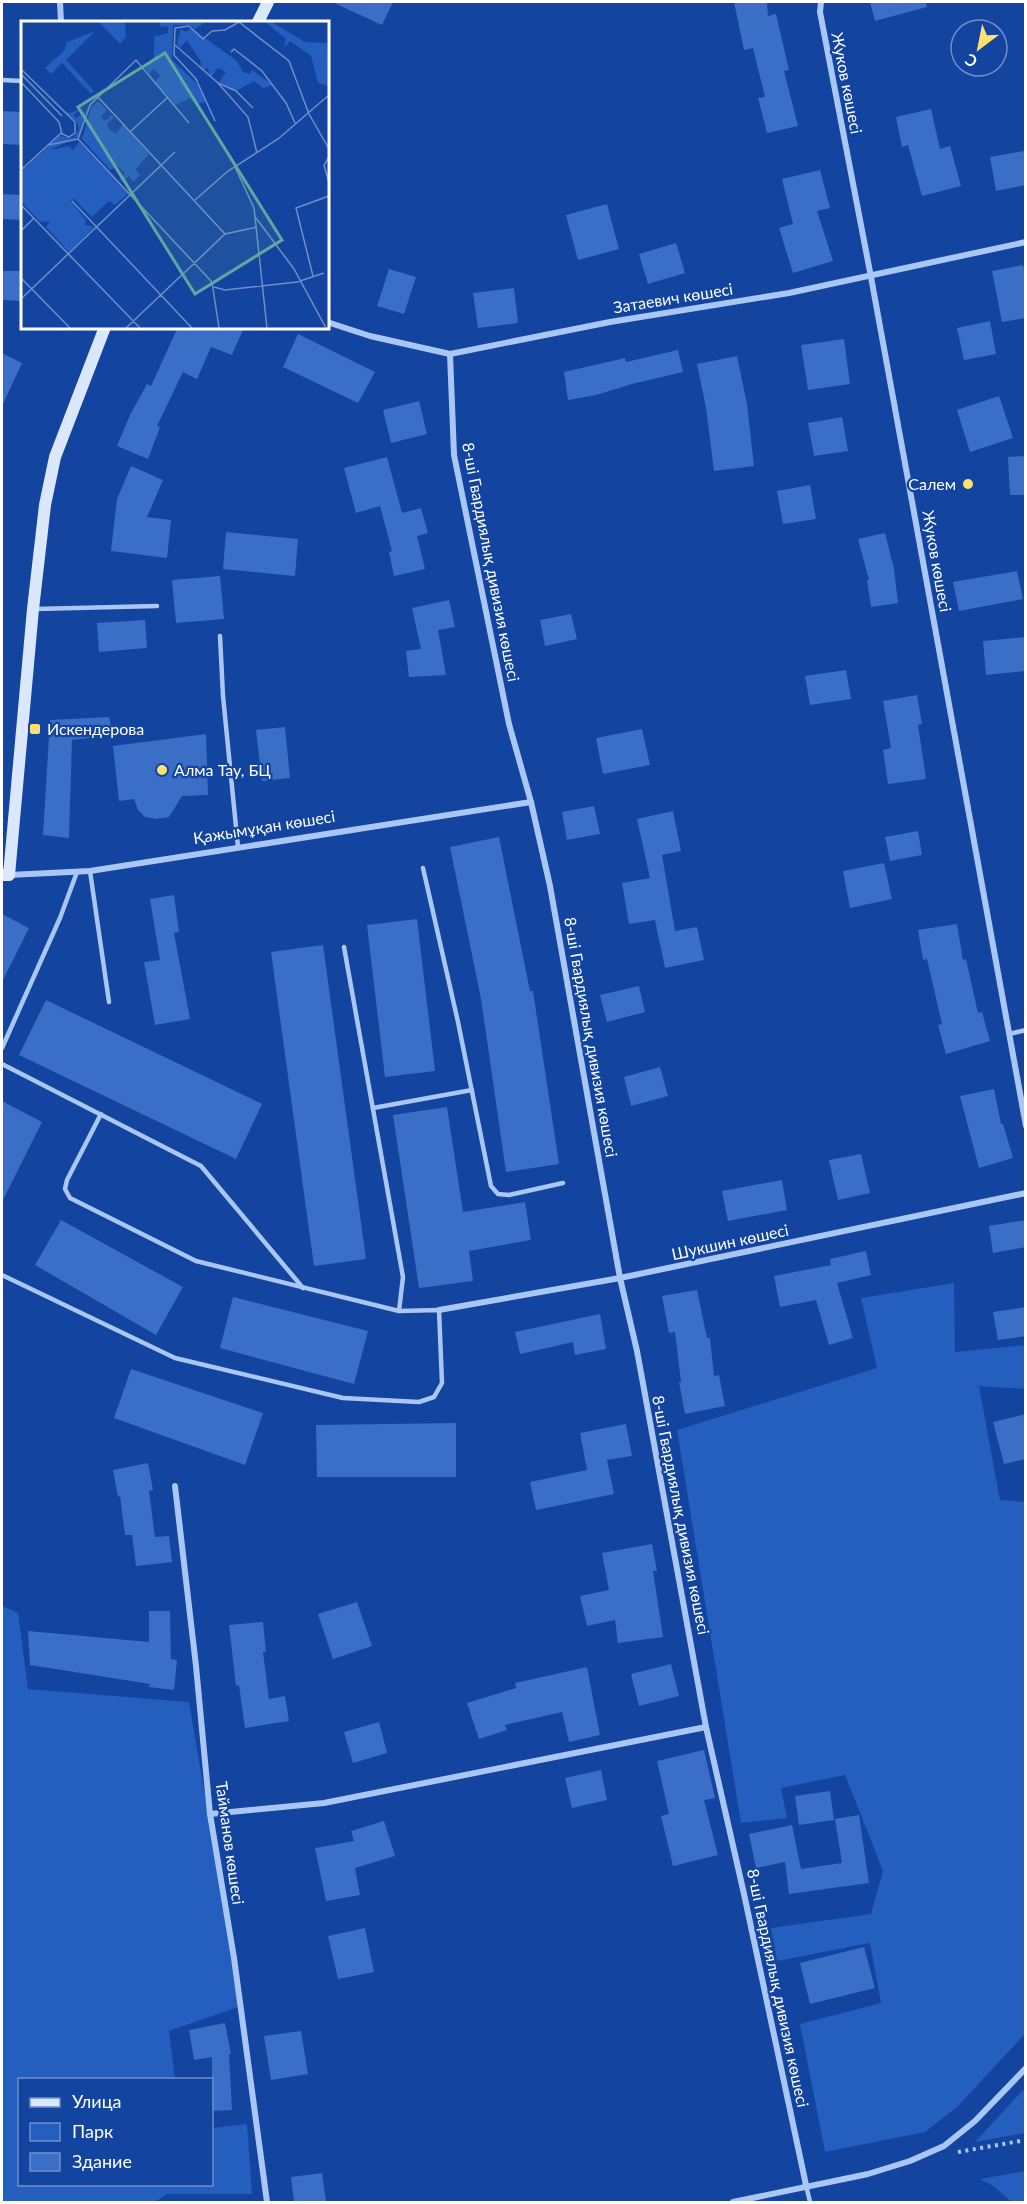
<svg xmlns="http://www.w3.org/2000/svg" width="1027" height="2204" viewBox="0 0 1027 2204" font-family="Lato,sans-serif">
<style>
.green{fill:#245ebe}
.building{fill:#3b6ec7}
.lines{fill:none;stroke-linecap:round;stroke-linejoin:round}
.path{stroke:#aac6f5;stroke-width:4;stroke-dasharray:3 4.5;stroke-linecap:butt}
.lane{stroke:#aac6f5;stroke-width:4.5}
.street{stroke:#aac6f5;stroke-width:6}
.secondary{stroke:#dae7fd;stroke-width:12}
.poi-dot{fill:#ffe16e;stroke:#1244a0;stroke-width:2}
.labels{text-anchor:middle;stroke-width:4.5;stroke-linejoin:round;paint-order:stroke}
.street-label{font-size:16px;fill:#fff;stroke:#1244a0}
.poi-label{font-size:16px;fill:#fff;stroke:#1244a0;text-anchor:start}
.inset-road{fill:none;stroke:#718fc6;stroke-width:1.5}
.view{fill:#63a6a1;fill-opacity:0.15;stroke:#63a6a1;stroke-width:3}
.inset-edge{fill:none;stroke:#fff;stroke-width:3}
</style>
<rect width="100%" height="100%" fill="#1244a0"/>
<g class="green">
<polygon points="954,1283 955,1352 1025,1345 1025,1389 979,1386 1000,1500 1025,1502 1025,2034 957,2107 925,2132 825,2152 800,2024 881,2003 870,1943 777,1961 771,1928 871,1914 883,1871 845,1775 781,1788 787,1818 741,1823 677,1430 877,1368 861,1298"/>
<polygon points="2,1606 18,1613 28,1689 189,1702 241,2006 169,2031 175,2079 20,2080 20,2184 212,2184 212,2128 247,2124 252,2194 167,2194 155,2202 2,2202"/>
<polygon points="1025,2088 1025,2133 975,2142"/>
<polygon points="1025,2171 1025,2202 1012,2202 993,2186 980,2179"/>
</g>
<g class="building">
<polygon points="332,2 393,2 382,25"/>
<polygon points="734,2 767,2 768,16 776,14 789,70 784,71 798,126 767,133 758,98 765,97 753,48 744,50"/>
<polygon points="870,2 926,2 927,7 875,21"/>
<polygon points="931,109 940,149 950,146 961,186 922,196 908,145 902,147 896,117"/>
<polygon points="2,111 22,112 22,145 2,144"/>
<polygon points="1024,151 1026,185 996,191 990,157"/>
<polygon points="820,170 830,208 817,211 833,261 793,273 779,228 793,224 782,179"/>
<polygon points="2,194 22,195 22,220 2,219"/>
<polygon points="607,204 619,249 578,260 566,215"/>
<polygon points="676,243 685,273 648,284 639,254"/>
<polygon points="1023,265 1026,277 1026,318 1002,322 992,271"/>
<polygon points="389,269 416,277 404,314 377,306"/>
<polygon points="2,271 20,271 22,301 2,300"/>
<polygon points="514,288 518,323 478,328 473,293"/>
<polygon points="990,321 996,354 964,360 957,328"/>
<polygon points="178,327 244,327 232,355 211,347 197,379 183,372 157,426 160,427 148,459 117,446 130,415 147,384 151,386"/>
<polygon points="298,334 375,372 358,403 283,367"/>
<polygon points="844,339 850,384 808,390 801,345"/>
<polygon points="678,350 683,372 632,384 596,395 568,400 564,372 625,358 626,362"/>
<polygon points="2,353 22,363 2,406"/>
<polygon points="737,356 747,404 754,466 714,471 706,408 697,364"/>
<polygon points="999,396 1013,438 970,452 957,410"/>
<polygon points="419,401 427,434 391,443 383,410"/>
<polygon points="842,417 848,451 814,456 808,423"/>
<polygon points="1026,456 1026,495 1010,495 1008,457"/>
<polygon points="387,457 402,513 421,508 428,533 417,536 425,569 394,576 389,552 392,551 380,506 356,513 344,468"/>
<polygon points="131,466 163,480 147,517 171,520 167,558 111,551 117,499"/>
<polygon points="810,485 816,519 783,524 777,491"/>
<polygon points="226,532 298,539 295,576 223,569"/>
<polygon points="885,533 894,569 898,603 871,607 867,580 869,580 858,539"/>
<polygon points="1017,571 1023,599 959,611 953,582"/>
<polygon points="220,576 224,619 176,623 172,580"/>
<polygon points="449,600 455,627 438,630 446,675 409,677 406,651 421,649 412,608"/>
<polygon points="571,614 577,639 545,646 540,620"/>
<polygon points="145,620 147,648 99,652 97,623"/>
<polygon points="1026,637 1026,671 986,675 983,641"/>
<polygon points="846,670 851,699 810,705 805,676"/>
<polygon points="917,695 922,724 918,725 926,779 888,784 883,750 891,748 883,701"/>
<polygon points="109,717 113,735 72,740 69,838 43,835 50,720"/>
<polygon points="285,727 290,778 262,781 256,730"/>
<polygon points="642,729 650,765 603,774 596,738"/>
<polygon points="206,734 208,795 182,796 169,817 157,819 145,817 138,810 134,799 119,801 113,746"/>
<polygon points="594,806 600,834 567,840 562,812"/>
<polygon points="673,811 681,851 662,855 675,931 697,927 704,960 665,968 655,920 629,924 622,883 650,878 637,819"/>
<polygon points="918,831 922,855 890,861 885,837"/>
<polygon points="499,837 530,991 533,991 559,1164 506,1172 481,999 450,847"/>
<polygon points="884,863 892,899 850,908 843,871"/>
<polygon points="174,895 179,932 174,933 190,1019 155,1025 144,962 160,960 150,899"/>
<polygon points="2,914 29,928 2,982"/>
<polygon points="417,919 435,1071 385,1077 367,925"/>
<polygon points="957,924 963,960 966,959 978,1013 982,1012 990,1041 946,1054 938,1025 942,1024 927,959 923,960 918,930"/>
<polygon points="323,945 366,1259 314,1266 271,952"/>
<polygon points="639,986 645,1012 607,1022 600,995"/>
<polygon points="46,1000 262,1104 236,1159 19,1055"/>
<polygon points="660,1067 668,1096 631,1106 624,1077"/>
<polygon points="994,1089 1001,1124 1003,1124 1013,1158 979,1168 960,1096"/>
<polygon points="2,1101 42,1122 2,1202"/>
<polygon points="447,1107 463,1212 525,1202 531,1240 469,1251 473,1281 419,1288 393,1115"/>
<polygon points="861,1154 870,1193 838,1200 829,1160"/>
<polygon points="782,1180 787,1210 728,1221 722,1191"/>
<polygon points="61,1220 183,1287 156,1335 35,1265"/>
<polygon points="1026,1220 1026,1247 993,1253 989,1226"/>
<polygon points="866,1251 871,1275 837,1283 853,1338 829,1345 816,1300 780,1307 774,1276 831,1265 830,1259"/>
<polygon points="697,1290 707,1338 710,1338 714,1376 719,1375 725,1406 685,1414 679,1382 681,1382 675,1332 669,1333 662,1296"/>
<polygon points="233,1297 368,1331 354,1384 220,1348"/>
<polygon points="1026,1307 1026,1336 998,1340 993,1312"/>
<polygon points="600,1314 606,1349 575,1355 573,1342 520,1354 515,1332"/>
<polygon points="131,1369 263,1413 245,1465 114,1418"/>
<polygon points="1026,1414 1026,1459 1004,1464 993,1422"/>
<polygon points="456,1423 456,1477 317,1477 316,1425"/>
<polygon points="626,1424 632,1456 607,1460 614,1494 536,1510 530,1482 587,1470 580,1433"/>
<polygon points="148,1463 153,1490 149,1491 155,1537 169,1536 172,1562 136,1566 132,1535 125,1535 120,1496 118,1497 113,1470"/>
<polygon points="652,1544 657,1571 653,1571 663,1637 618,1643 615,1620 587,1626 580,1596 609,1590 602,1553"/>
<polygon points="357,1602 372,1646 333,1659 318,1614"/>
<polygon points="149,1611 170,1611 171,1659 177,1660 174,1690 149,1687 150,1684 30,1665 28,1631 149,1642"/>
<polygon points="263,1622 266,1652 263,1652 269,1699 285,1696 289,1721 245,1728 239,1685 236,1686 229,1625"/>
<polygon points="671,1664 679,1696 639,1706 631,1674"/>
<polygon points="587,1667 600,1735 569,1742 562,1712 505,1725 507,1730 479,1739 467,1703 516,1688 515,1683"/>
<polygon points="379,1722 387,1753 353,1763 344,1732"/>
<polygon points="704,1750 715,1798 704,1800 718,1855 673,1866 661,1816 669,1814 657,1761"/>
<polygon points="601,1770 607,1800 572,1808 565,1778"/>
<polygon points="830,1791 834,1820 799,1825 795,1796"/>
<polygon points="859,1815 869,1883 789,1894 785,1862 756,1868 749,1834 792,1825 801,1869 842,1863 835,1819"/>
<polygon points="384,1821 395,1856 355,1868 360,1895 326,1901 315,1848 354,1841 351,1831"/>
<polygon points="365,1928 374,1972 338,1979 328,1936"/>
<polygon points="864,1947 875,1988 810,2004 800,1963"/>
<polygon points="225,2023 231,2054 229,2054 232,2110 212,2111 212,2057 194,2060 189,2030"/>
<polygon points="301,2031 308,2074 271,2080 264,2036"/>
<polygon points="322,2173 326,2202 294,2202 291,2177"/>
</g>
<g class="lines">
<polyline class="path" points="958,2152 1026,2140"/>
<g class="lane">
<polyline points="2,80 22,81"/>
<polyline points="35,609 157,606"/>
<polyline points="220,636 223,696 238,847"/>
<polyline points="423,868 458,1022 491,1186 498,1194 509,1195 563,1183"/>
<polyline points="90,871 109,1002"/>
<polyline points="344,947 403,1277 399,1311"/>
<polyline points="1009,1034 1026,1030"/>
<polyline points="2,1048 60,918 77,872"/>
<polyline points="2,1064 201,1166 303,1288"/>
<polyline points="373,1108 472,1090"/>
<polyline points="2,1275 175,1358 343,1398 419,1402 434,1397 442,1383 439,1310 399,1311 196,1261 70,1198 65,1189 67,1180 101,1114"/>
<polyline points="806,2185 810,2202"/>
</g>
<g class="street">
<polyline points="60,2 61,22"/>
<polyline points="821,2 820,12 871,277 1026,1126"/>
<polyline points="327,322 370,336 450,354 610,322 789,293 1026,242"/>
<polyline points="450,354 454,455 509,724 531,802 550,886 620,1278 637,1351 706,1727 744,1894 806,2185"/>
<polyline points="9,875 90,871 531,802"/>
<polyline points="439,1310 620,1278 1026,1193"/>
<polyline points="175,1486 196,1666 210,1814 234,1958 267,2202"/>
<polyline points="210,1814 324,1803 706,1727"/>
<polyline points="733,2202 868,2174 910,2161 944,2146 975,2121 1026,2068"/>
</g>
<g class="secondary">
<polyline points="258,22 268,2"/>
<polyline points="2,875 9,875 33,609 45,505 55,457 105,327"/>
</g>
</g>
<g class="poi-dot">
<circle cx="968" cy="484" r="6"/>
<rect x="29" y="723" width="12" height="12" rx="3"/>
<circle cx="162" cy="770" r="6"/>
</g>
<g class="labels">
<g class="street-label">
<text transform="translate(847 83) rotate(79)" y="6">Жуков көшесі</text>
<text transform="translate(673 298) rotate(-9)" y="6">Затаевич көшесі</text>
<text transform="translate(937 561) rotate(80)" y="6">Жуков көшесі</text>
<text transform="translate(491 562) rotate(79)" y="6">8-ші Гвардиялық дивизия көшесі</text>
<text transform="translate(264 827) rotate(-9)" y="6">Қажымұқан көшесі</text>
<text transform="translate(591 1037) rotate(80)" y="6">8-ші Гвардиялық дивизия көшесі</text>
<text transform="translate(730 1242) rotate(-12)" y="6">Шукшин көшесі</text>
<text transform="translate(681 1515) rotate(79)" y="6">8-ші Гвардиялық дивизия көшесі</text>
<text transform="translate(230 1843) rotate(82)" y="6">Тайманов көшесі</text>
<text transform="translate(778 1988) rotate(78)" y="6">8-ші Гвардиялық дивизия көшесі</text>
</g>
<g class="poi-label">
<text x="956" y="490" text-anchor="end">Салем</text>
<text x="47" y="735">Искендерова</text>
<text x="174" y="776">Алма Тау, БЦ</text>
</g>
</g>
<g transform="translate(21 21)">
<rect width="308" height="308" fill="#1244a0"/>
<path d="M77,0H104L105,16L99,23ZM139,0L183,2L174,8L169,4H152L151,39L176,63L186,81L174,83L169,77L155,84L134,61L139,55L133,48L128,52L123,46L133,36V16L147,12V5L139,6ZM243,0H249L284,21L306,22L307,65L297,62L290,35L269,20L263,27L265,18ZM170,7L216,40L222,51L229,53L231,49L252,64L242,67L233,60L215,70L198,61L205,51L197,47L189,57L187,47L180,50V41L166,19L159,27L156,22L160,8L165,11ZM74,10L45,39L73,70L70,73L41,42L30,53L24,47L43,30L46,21ZM12,57L44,90L49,92L62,86L53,94L55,97L65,89L59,115L29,129L48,125L52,129L58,121L108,172L94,184L88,180L71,196L53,178L49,179L65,199L64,204L73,206L48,231L25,206L29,200L19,201L0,180V151L38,115L52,117L58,108L56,101L47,94ZM77,80L86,89L80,96L84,100L91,94L93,96L86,103L87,107L95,113L102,103L128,133L114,149L119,154L112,161L108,155L101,161L98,157L104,153L97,145L89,149L61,118L70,87Z" fill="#245ebe"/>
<path class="inset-road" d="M218,1L268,40L288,93L308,128M154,24L197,62L227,96L236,132M210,31L213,28L241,50L265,82L274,102M0,48L54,101V112L48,116L41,113L38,101L0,61M0,53L41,95M197,62L215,70L232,87M77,76L204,213M194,100L175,58L153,34L154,7L168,5L182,18L191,10L204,9L218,1M110,110L147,76M57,118L191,261L198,307M57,118L69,84L115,39L168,102M27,124L57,118M308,136L303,144L308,162M214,146L233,187L246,307M0,149L40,112M174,179L207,150L257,118L308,74M51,180L171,307M0,184L119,307M235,197L273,248L305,307M0,210L13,197M292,255L275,187L308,175M0,257L49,307M193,266L204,269L276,261L303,252M0,278L154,131M105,307L204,213L236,206"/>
<path class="view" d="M144,32L261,219L174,273L57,86Z"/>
<rect width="308" height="308" class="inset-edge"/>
</g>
<rect width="1027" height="2204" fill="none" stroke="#ffffff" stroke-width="6"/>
<rect x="18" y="2078" width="195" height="108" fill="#1244a0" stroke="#718fc6" stroke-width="1.5"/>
<rect x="30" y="2098" width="30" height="9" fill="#dae7fd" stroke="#718fc6" stroke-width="1.5"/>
<text x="72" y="2108" font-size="18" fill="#ffffff">Улица</text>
<rect x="30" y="2123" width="30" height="18" fill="#245ebe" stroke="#718fc6" stroke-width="1.5"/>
<text x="72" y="2138" font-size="18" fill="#ffffff">Парк</text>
<rect x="30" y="2153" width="30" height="18" fill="#3b6ec7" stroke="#718fc6" stroke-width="1.5"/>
<text x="72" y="2168" font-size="18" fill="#ffffff">Здание</text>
<g transform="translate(979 48) rotate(212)"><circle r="28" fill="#1244a0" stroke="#718fc6" stroke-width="1.5"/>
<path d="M0-4.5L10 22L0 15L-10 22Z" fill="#ffe16e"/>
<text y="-9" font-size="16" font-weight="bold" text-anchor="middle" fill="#ffffff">С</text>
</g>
</svg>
